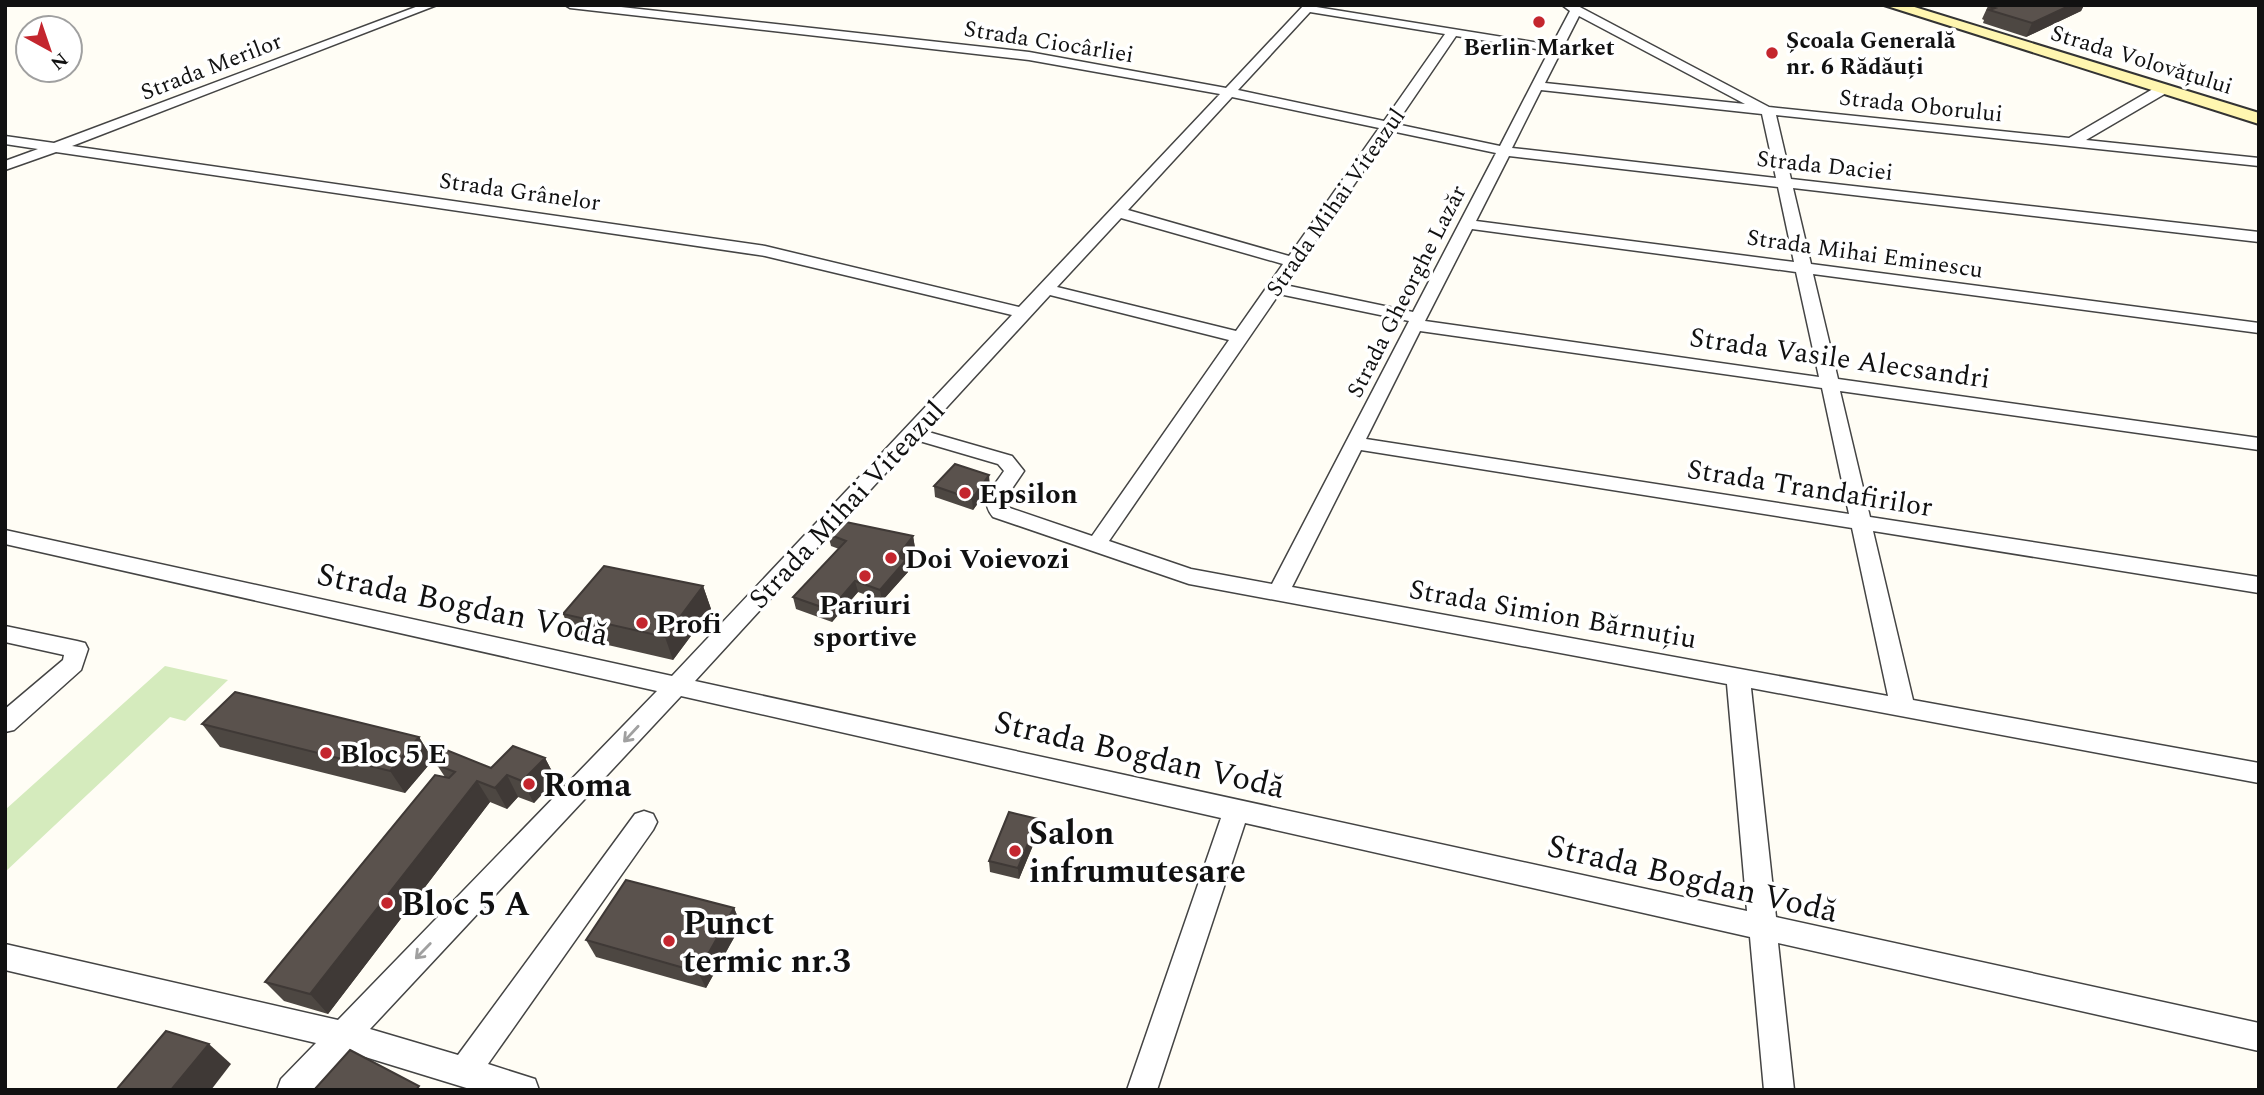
<svg xmlns="http://www.w3.org/2000/svg" width="2264" height="1095" viewBox="0 0 2264 1095" font-family="Spectral,serif">
<style>
.green{fill:#d5ebbd}
.lines{fill:none;stroke-linecap:round;stroke-linejoin:round}
.street-casing{stroke:#444;stroke-width:3}
.secondary-casing{stroke:#333;stroke-width:4}
.street{fill:#fff;fill-rule:evenodd}
.secondary{fill:#fff6b0;fill-rule:evenodd}
.wall{fill:#4d4742}
.shaded-wall{fill:#3f3936}
.building{fill:#5a524d;stroke:#3f3936;stroke-width:2}
.oneway{stroke:#a0a0a0}
.poi-dot{fill:#c4262e;stroke:#fff;stroke-width:2.5}
.labels{text-anchor:middle;stroke-width:7;stroke-linejoin:round;paint-order:stroke}
.far-poi-label{font-size:23px;font-weight:bold;fill:#111;stroke:#fff;text-anchor:start}
.far-street-label{font-size:23px;fill:#111;stroke:#fff}
.street-label{font-size:28px;fill:#111;stroke:#fff}
.poi-label{font-size:28px;font-weight:bold;fill:#111;stroke:#fff;text-anchor:start}
.near-street-label{font-size:33px;fill:#111;stroke:#fff}
.near-poi-label{font-size:33px;font-weight:bold;fill:#111;stroke:#fff;text-anchor:start}
</style>
<rect width="100%" height="100%" fill="#fffdf5"/>
<polygon class="green" points="165,666 228,680 185,721 170,717 5,872 5,810"/>
<g class="lines">
<defs>
<g id="street">
<path d="M421,5H437L72,146L765,246L1019,307L1220,94L1029,60L570,8L565,5H603L1029,52L1226,88L1304,5L1552,45L1570,11L1562,5H1576L1769,107L2069,138L2158,86H2168V92L2086,140L2259,158V166L1776,115L1791,179L2259,232V242L1793,188L1811,264L2259,323V333L1813,274L1838,379L2259,438V450L1840,391L1870,517L2259,577V593L1873,531L1913,700L2259,763V783L1751,688L1776,917L2259,1023V1051L1778,943L1794,1090H1764L1750,937L1245,823L1157,1090H1127L1221,818L681,696L370,1029L458,1055L635,814L644,811L653,814L657,822L653,830L488,1064L535,1079L539,1090H473L349,1052L313,1090H277L281,1079L316,1043L5,970V944L338,1020L657,691L5,544V530L672,676L1012,315L765,256L56,152L5,170V161L38,149L5,144V136L54,143ZM1310,12L1445,34L1384,121L1238,90ZM1579,16L1745,104L1545,83ZM1456,36L1549,51L1500,146L1396,124ZM1541,90L1762,114L1776,178L1512,148ZM1232,97L1379,128L1289,256L1128,210ZM1391,131L1496,153L1413,312L1285,285ZM1509,156L1778,187L1794,262L1476,221ZM1121,218L1283,264L1236,331L1057,287ZM1472,229L1796,272L1819,377L1425,321ZM1279,294L1409,321L1272,584L1191,569L1109,541ZM1050,295L1229,340L1092,536L1007,507L1005,499L1024,471L1012,456L925,431ZM1420,331L1822,388L1849,514L1366,439ZM916,440L998,464L1004,471C993,488 978,499 993,517L1189,584L1727,684L1747,911L695,681ZM1361,450L1852,528L1888,696L1292,587Z"/>
<polygon points="5,626 77,641 85,643 88,649 81,670 14,730 5,732 5,709 63,660 64,655 5,642"/>
</g>
<polygon id="secondary" points="1884,5 1908,5 2259,113 2259,124"/>
</defs>
<use href="#street" class="street-casing"/>
<use href="#secondary" class="secondary-casing"/>
<use href="#street" class="street"/>
<use href="#secondary" class="secondary"/>
</g>
<g class="wall">
<polygon points="1990,5 2084,5 2081,11 2026,37 1983,23 1984,20 1982,19 1988,6"/>
<polygon points="934,486 990,487 973,510 935,497"/>
<polygon points="828,534 913,536 915,548 906,560 908,572 882,601 858,592 832,622 796,609 793,597 839,549 831,546"/>
<polygon points="703,586 711,609 673,660 573,637 563,614"/>
<polygon points="202,724 419,737 433,760 405,793 220,747"/>
<polygon points="545,758 556,779 534,803 518,797 507,809 490,802 328,1014 284,1001 265,982 445,777 437,765 491,768"/>
<polygon points="1039,831 1019,879 990,872 989,861"/>
<polygon points="734,908 741,925 706,988 596,957 586,940"/>
</g>
<g class="shaded-wall">
<polygon points="2071,5 2084,5 2081,11 2026,37 2032,23"/>
<polygon points="989,475 990,487 973,510 972,499"/>
<polygon points="913,536 915,548 905,560 908,572 882,601 880,590 897,557"/>
<polygon points="855,581 858,592 832,622 830,610"/>
<polygon points="703,586 711,609 673,660 665,637"/>
<polygon points="419,737 433,760 405,793 390,771"/>
<polygon points="545,758 556,779 534,803 522,781"/>
<polygon points="507,775 518,797 507,809 495,788"/>
<polygon points="477,781 490,802 328,1014 310,994"/>
<polygon points="1038,819 1039,831 1019,879 1018,868"/>
<polygon points="734,908 741,925 706,988 698,972"/>
<polygon points="209,1044 231,1064 211,1090 171,1090"/>
</g>
<g class="building">
<polygon points="1990,5 2071,5 2032,23 1989,10 1995,8 1988,6"/>
<polygon points="955,464 989,475 972,499 934,486"/>
<polygon points="841,521 913,536 897,557 906,560 880,590 855,581 830,610 793,597 846,541 828,534"/>
<polygon points="604,566 703,586 665,637 563,614"/>
<polygon points="235,692 419,737 390,771 202,724"/>
<polygon points="513,746 545,758 522,781 507,775 495,788 477,781 310,994 265,982 435,775 449,778 455,772 437,765 444,749 491,768"/>
<polygon points="1009,812 1038,819 1018,868 989,861"/>
<polygon points="626,880 734,908 698,972 586,940"/>
<polygon points="166,1031 209,1044 171,1090 116,1090"/>
<polygon points="350,1050 419,1086 416,1090 314,1090"/>
</g>
<defs><path id="oneway-shaft" d="M-6 0H5M1.5-3L5.5 0L1.5 3" fill="none" stroke-width="1.6" stroke-linecap="round" stroke-linejoin="round" transform="scale(1.75)"/></defs>
<g class="oneway">
<use href="#oneway-shaft" transform="translate(631 734) rotate(133)"/>
<use href="#oneway-shaft" transform="translate(423 951) rotate(134)"/>
</g>
<g class="poi-dot">
<circle cx="1539" cy="22" r="7"/>
<circle cx="1772" cy="53" r="7"/>
<circle cx="965" cy="493" r="7"/>
<circle cx="891" cy="558" r="7"/>
<circle cx="865" cy="576" r="7"/>
<circle cx="642" cy="623" r="7"/>
<circle cx="326" cy="753" r="7"/>
<circle cx="529" cy="784" r="7"/>
<circle cx="1015" cy="851" r="7"/>
<circle cx="387" cy="903" r="7"/>
<circle cx="669" cy="941" r="7"/>
</g>
<g class="labels">
<g class="far-poi-label">
<text x="1786" y="48">Școala Generală<tspan x="1786" dy="26">nr. 6 Rădăuți</tspan></text>
<text x="1539" y="55" text-anchor="middle">Berlin Market</text>
</g>
<g class="far-street-label">
<text transform="translate(1049 41) rotate(9)" y="8">Strada Ciocârliei</text>
<text transform="translate(2142 59) rotate(17)" y="8">Strada Volovățului</text>
<text transform="translate(211 66) rotate(-21)" y="8">Strada Merilor</text>
<text transform="translate(1921 105) rotate(6)" y="8">Strada Oborului</text>
<text transform="translate(1825 165) rotate(6)" y="8">Strada Daciei</text>
<text transform="translate(520 191) rotate(8)" y="8">Strada Grânelor</text>
<text transform="translate(1335 202) rotate(-55)" y="8">Strada Mihai Viteazul</text>
<text transform="translate(1865 253) rotate(8)" y="8">Strada Mihai Eminescu</text>
<text transform="translate(1406 291) rotate(-63)" y="8">Strada Gheorghe Lazăr</text>
</g>
<g class="street-label">
<text transform="translate(1840 357) rotate(8)" y="10">Strada Vasile Alecsandri</text>
<text transform="translate(1810 487) rotate(9)" y="10">Strada Trandafirilor</text>
<text transform="translate(846 504) rotate(-47)" y="10">Strada Mihai Viteazul</text>
<text transform="translate(1553 613) rotate(10)" y="10">Strada Simion Bărnuțiu</text>
</g>
<g class="poi-label">
<text x="979" y="503">Epsilon</text>
<text x="905" y="568">Doi Voievozi</text>
<text x="865" y="614" text-anchor="middle">Pariuri<tspan x="865" dy="32">sportive</tspan></text>
<text x="656" y="633">Profi</text>
<text x="340" y="763">Bloc 5 E</text>
</g>
<g class="near-street-label">
<text transform="translate(463 603) rotate(12)" y="12">Strada Bogdan Vodă</text>
<text transform="translate(1140 753) rotate(13)" y="12">Strada Bogdan Vodă</text>
<text transform="translate(1693 877) rotate(13)" y="12">Strada Bogdan Vodă</text>
</g>
<g class="near-poi-label">
<text x="543" y="796">Roma</text>
<text x="1029" y="844">Salon<tspan x="1029" dy="38">infrumutesare</tspan></text>
<text x="401" y="915">Bloc 5 A</text>
<text x="683" y="934">Punct<tspan x="683" dy="38">termic nr.3</tspan></text>
</g>
</g>
<rect width="2264" height="1095" fill="none" stroke="#111111" stroke-width="14"/>
<g transform="translate(49 49) rotate(140)"><circle r="33" fill="#ffffff" stroke="#a0a0a0" stroke-width="2"/>
<path d="M0-5L12 26L0 18L-12 26Z" fill="#c4262e"/>
<text y="-10" font-size="19" font-weight="bold" text-anchor="middle" fill="#111111">N</text>
</g>
</svg>
